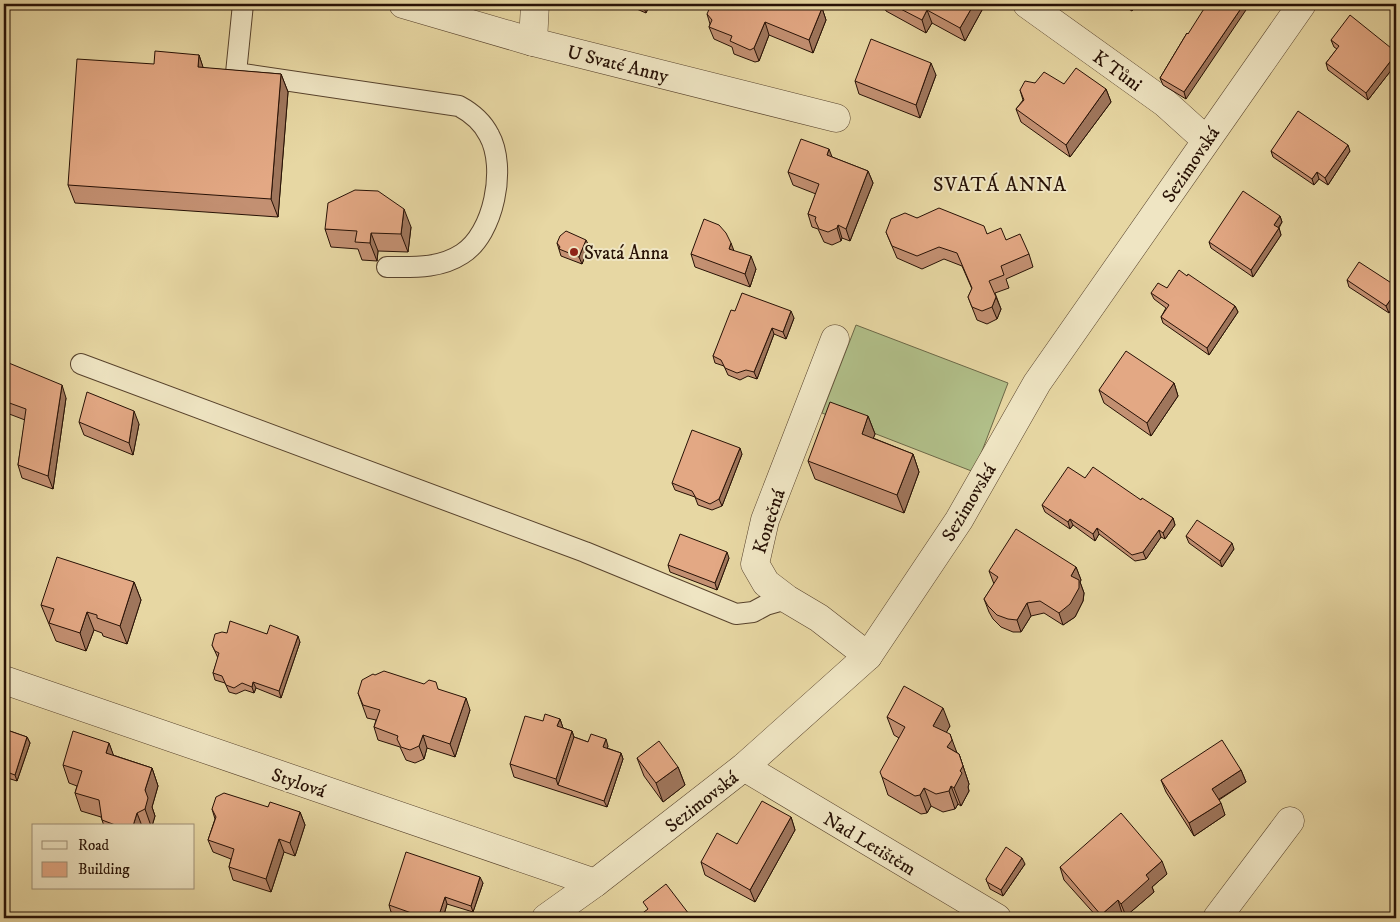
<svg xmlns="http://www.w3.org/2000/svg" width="1400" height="922" viewBox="0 0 1400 922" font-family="'IM FELL DW Pica',serif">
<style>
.grass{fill:#b1bf89;stroke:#6c6847}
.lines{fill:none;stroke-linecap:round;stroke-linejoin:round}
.service-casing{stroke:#57422c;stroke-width:22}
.minor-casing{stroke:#57422c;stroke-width:29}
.service{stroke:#efe5c3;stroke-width:20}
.minor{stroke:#efe5c3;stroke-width:28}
.wall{fill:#c39072;stroke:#271105}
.shaded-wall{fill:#9f765c;stroke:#271105}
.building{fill:#e3a884;stroke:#271105}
.poi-dot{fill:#8f2418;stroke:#efe5c3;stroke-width:2}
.labels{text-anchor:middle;stroke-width:4;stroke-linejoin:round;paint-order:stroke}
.street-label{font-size:19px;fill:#271105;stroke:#efe5c3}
.poi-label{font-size:19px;fill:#271105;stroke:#efe5c3;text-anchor:start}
.neighbourhood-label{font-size:20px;letter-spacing:1px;fill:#271105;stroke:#efe5c3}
</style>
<rect width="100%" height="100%" fill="#e7d7a3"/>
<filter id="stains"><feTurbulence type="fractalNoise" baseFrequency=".004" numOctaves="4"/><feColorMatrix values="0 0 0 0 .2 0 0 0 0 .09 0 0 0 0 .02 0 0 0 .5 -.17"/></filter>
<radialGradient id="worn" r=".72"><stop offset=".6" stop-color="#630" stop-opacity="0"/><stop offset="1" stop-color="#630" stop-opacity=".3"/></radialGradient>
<polygon class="grass" points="856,325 1008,383 974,472 822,413"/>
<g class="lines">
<defs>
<g id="service">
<path d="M243,4L236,73L459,106C472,113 482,121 489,135C507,167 494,234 462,254C439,269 413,267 387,267"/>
<polyline points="81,364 585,552 736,614 753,612 766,605 787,599"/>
</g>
<g id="minor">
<polyline points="403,4 533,42 836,118"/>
<polyline points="1027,4 1165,103 1206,140"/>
<polyline points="533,42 535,4"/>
<polyline points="835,339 765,520 755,564 766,583 787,599 819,618 868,656"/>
<polyline points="4,680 595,883"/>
<polyline points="744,767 997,918"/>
<polyline points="546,918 595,883 744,767 868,656 959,520 1037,383 1302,4"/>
<polyline points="1217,918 1290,821"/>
</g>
</defs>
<use href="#service" class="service-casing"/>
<use href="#minor" class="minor-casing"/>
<use href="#service" class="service"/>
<use href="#minor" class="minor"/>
</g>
<g class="wall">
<polygon points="625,4 650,4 646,13"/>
<polygon points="883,4 979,4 982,10 965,41 932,23 926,33 886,11"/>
<polygon points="1120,4 1136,4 1132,11"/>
<polygon points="1383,4 1392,4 1388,9"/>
<polygon points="822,8 826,20 813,53 769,35 759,61 755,62 734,54 732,47 714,39 709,27 710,24 707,14"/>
<polygon points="1187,33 1186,99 1163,85 1160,78"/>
<polygon points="1331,40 1396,52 1396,64 1368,100 1328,70 1326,63 1337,49 1334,47"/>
<polygon points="199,55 203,68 281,74 288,92 278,217 75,203 68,185 154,64"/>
<polygon points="936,75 920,118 859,94 855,81"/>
<polygon points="1035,83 1064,84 1106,89 1111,102 1070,157 1021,122 1016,109 1023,100 1020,90"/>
<polygon points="1271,151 1350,151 1328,185 1319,179 1314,185 1273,157"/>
<polygon points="832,157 868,171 873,183 850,241 842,238 841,241 832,245 824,242 818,229 812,227 808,214 816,194 793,185 788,172"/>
<polygon points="1280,216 1282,222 1279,228 1281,235 1253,277 1211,248 1209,242"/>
<polygon points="917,218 987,234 1006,240 1029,254 1033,267 1006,279 1009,288 995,293 1001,309 997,319 987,324 977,320 968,297 972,289 962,266 944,259 922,269 897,258 886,232"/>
<polygon points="411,227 408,252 378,251 377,261 362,260 358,249 331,247 325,229"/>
<polygon points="557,243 589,246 582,264 561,256"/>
<polygon points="691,254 756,269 750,287 695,267"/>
<polygon points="1187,276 1235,306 1238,312 1209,355 1163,323 1161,317 1166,308 1154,299 1151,293 1167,288"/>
<polygon points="1347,280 1396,286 1396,302 1389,313 1349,287"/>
<polygon points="735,311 794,318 786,339 774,334 757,379 748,376 740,380 728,375 724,366 715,363 713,356"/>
<polygon points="4,361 66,398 53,489 22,478 18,465 25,420 4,412"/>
<polygon points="1174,383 1178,396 1151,436 1104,403 1099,390"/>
<polygon points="868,416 875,434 873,438 913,454 919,472 904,513 815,479 808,461"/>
<polygon points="79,422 139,424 133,455 84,435"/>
<polygon points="742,454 722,506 712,510 698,505 695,497 675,490 672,483"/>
<polygon points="1085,478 1141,500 1173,518 1175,525 1165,539 1161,537 1146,559 1135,561 1099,534 1095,541 1073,525 1070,529 1045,512 1042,505"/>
<polygon points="1186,536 1234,549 1222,567 1189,543"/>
<polygon points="729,558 717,590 670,572 668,565"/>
<polygon points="1076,567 1081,580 1080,582 1084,593 1083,601 1075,617 1063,625 1044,613 1031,616 1021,632 1013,632 1001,627 993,619 989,612 984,599 994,584 989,571"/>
<polygon points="134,582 141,600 127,644 103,636 102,633 94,630 86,651 56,641 41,605"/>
<polygon points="227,633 267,634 300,642 281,698 256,688 254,693 245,690 236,694 229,692 225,683 215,680 213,673 218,658 212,645"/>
<polygon points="438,689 470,710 455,757 427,748 424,759 415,763 406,760 400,747 378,740 374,727 376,720 367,718 358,693"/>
<polygon points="887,717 950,726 946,732 957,753 959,754 969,784 968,787 969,791 961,806 958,804 955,809 943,812 931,806 927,813 921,814 888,795 882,777 899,738 894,735"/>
<polygon points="560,719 563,728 572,731 574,737 588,742 608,746 607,748 621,753 623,759 607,807 514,777 510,764 543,721"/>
<polygon points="4,729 27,737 30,743 17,781 4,777"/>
<polygon points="109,743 113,755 152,768 158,786 152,807 155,816 152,826 104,826 101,817 81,811 75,793 77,786 69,783 63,765"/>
<polygon points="637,758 678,767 685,785 663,802 644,776"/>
<polygon points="1241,770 1246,782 1219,800 1225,815 1194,836 1166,792 1161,780"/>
<polygon points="268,807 300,812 305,825 295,856 284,852 271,892 233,880 229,867 231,859 213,852 208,840 215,819 212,809"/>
<polygon points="791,817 795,830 755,902 705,875 701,862"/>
<polygon points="1025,864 1003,896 990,889 986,879"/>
<polygon points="1060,867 1167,874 1152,887 1154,892 1126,916 1122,913 1116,918 1098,918 1064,880"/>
<polygon points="483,883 473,912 447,904 443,918 411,918 391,912 389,905"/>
</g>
<g class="shaded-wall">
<polygon points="642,4 650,4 646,13"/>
<polygon points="974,4 979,4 982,10 965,41 960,28"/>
<polygon points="1130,4 1136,4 1132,11 1130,5"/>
<polygon points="1244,4 1250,4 1186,99 1184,92"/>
<polygon points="1386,4 1392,4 1388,9"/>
<polygon points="822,8 826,20 813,53 809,40"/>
<polygon points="927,10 932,23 926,33 922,20"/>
<polygon points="765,22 769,35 759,61 754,48"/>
<polygon points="1396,54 1396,64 1368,100 1366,93"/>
<polygon points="199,55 205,73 198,67"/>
<polygon points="931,63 936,75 920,118 916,105"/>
<polygon points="281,74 288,92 278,217 271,199"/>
<polygon points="1106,89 1111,102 1070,157 1066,145"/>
<polygon points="1348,145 1350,151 1328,185 1325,178"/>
<polygon points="829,149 834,162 827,155"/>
<polygon points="868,171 873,183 850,241 846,229"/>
<polygon points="1317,172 1319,179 1314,185 1312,179"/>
<polygon points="404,209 411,227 408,252 401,234"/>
<polygon points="1280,216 1282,222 1276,231 1274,225"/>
<polygon points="838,225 842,238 841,241 837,228"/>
<polygon points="1279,228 1281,235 1253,277 1251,270"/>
<polygon points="371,233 378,251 377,261 370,243"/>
<polygon points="586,240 589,246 582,264 579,257"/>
<polygon points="731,243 736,256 729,249"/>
<polygon points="751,256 756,269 750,287 745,274"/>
<polygon points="1396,292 1396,302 1389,313 1386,306"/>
<polygon points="996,297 1001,309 997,319 992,307"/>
<polygon points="1235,306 1238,312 1209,355 1207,348"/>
<polygon points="791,311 794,318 786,339 783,332"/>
<polygon points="772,328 774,334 757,379 754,372"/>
<polygon points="1174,383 1178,396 1151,436 1147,423"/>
<polygon points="62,385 66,398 53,489 48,476"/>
<polygon points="134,411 139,424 133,455 129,443"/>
<polygon points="868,416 875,434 868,452 862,434"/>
<polygon points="740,448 742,454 722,506 719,499"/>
<polygon points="913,454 919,472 904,513 897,495"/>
<polygon points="1173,518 1175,525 1165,539 1163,533"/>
<polygon points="1070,519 1073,525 1070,529 1068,522"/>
<polygon points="1097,528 1099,534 1095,541 1093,534"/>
<polygon points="1159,530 1161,537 1146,559 1143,552"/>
<polygon points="1232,543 1234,549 1222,567 1220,561"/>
<polygon points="727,552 729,558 717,590 715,583"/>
<polygon points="1076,567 1081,580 1080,582 1084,593 1083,601 1075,617 1063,625 1059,613 1071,576"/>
<polygon points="134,582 141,600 127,644 120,626"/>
<polygon points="1027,603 1031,616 1021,632 1017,620"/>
<polygon points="87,612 94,630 86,651 80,633"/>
<polygon points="298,636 300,642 281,698 279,691"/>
<polygon points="253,682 256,688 254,693 252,687"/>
<polygon points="466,698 470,710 455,757 450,744"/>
<polygon points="943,708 950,726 940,744 933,726"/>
<polygon points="560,719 564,731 557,726"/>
<polygon points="572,731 576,744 558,785 556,779"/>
<polygon points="950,734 957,753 947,747"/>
<polygon points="423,735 427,748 424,759 419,746"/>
<polygon points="27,737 30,743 17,781 15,775"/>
<polygon points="606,739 608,746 606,753 603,747"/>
<polygon points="109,743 116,762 106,753"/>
<polygon points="621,753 623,759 607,807 604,801"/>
<polygon points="959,754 969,784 968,787 969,791 961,806 954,788 960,771"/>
<polygon points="678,767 685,785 663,802 656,783"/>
<polygon points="152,768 158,786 152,807 155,816 152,826 151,826 145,809 145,790"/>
<polygon points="1241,770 1246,782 1216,801 1212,789"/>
<polygon points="951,786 958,804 955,809 949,791"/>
<polygon points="924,788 931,806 927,813 920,795"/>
<polygon points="1221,803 1225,815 1194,836 1189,823"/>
<polygon points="300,812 305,825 295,856 290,843"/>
<polygon points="137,813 142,826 133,826"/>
<polygon points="791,817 795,830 755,902 750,890"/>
<polygon points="279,839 284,852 271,892 266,879"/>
<polygon points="1022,858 1025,864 1003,896 1001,890"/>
<polygon points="1162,861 1167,874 1152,887 1154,892 1126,916 1121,904 1146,875"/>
<polygon points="480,877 483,883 473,912 471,906"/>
<polygon points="445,897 447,904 443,918 438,918"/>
<polygon points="1118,900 1122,913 1116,918 1103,918 1101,915"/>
</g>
<g class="building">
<polygon points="718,4 812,4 822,8 809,40 765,22 754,48 750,50 730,41 732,36 709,27 712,20 707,14 711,5"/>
<polygon points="891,4 974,4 960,28 927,10 922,20"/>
<polygon points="1207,4 1244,4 1184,92 1160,78 1187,33 1188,34"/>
<polygon points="1350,15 1396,52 1396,54 1366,93 1326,63 1339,46 1331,40"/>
<polygon points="871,39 931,63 916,105 855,81"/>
<polygon points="155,51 199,55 198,67 281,74 271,199 68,185 77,59 154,64"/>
<polygon points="1076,68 1106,89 1066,145 1016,109 1024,100 1020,90 1025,81 1035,83 1044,72 1064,84"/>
<polygon points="1298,111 1348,145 1325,178 1317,172 1312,179 1271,151"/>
<polygon points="801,139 829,149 827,155 868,171 846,229 838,225 837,228 828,232 819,229 815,220 816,217 808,214 819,184 788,172"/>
<polygon points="355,190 378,191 404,209 401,234 371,233 370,243 355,242 357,231 325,229 328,203"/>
<polygon points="1243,191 1280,216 1274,225 1279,228 1251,270 1209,242"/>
<polygon points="939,208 984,226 987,234 1001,228 1006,240 1020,234 1029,254 1001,266 1004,275 989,281 996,297 992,307 982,311 972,307 968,297 972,288 957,253 939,247 917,256 892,246 886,232 891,219 905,213 917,218"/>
<polygon points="704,219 719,225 726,233 731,243 729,249 751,256 745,274 691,254"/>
<polygon points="566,231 586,240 579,257 559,249 560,247 557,243 560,236"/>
<polygon points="1359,262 1396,286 1396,292 1386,306 1347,280"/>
<polygon points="1179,270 1187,276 1188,274 1235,306 1207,348 1161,317 1169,305 1151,293 1158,283 1167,288"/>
<polygon points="742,293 791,311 783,332 772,328 754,372 746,370 737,373 725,368 721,360 713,356 731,310 735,311"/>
<polygon points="1126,351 1174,383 1147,423 1099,390"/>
<polygon points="4,361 62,385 48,476 18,465 26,409 4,401"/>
<polygon points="87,392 134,411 129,443 79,422"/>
<polygon points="830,402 868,416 862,434 913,454 897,495 808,461"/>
<polygon points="692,430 740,448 719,499 710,504 696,498 692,491 672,483"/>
<polygon points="1068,467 1085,478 1093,467 1141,500 1142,498 1173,518 1163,533 1159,530 1143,552 1132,555 1097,528 1093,534 1070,519 1068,522 1042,505"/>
<polygon points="1197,520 1232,543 1220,561 1186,536"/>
<polygon points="1016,529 1076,567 1071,576 1079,580 1079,588 1070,604 1059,613 1040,601 1027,603 1017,620 1008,619 997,615 988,606 984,599 998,577 989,571"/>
<polygon points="680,534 727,552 715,583 668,565"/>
<polygon points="57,557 134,582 120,626 97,618 97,615 87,612 80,633 49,623 54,609 41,605"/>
<polygon points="230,621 267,634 270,625 298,636 279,691 253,682 252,687 242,683 234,688 226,685 222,676 213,673 219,653 215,651 212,645 215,634 222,632 227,633"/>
<polygon points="384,671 424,684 429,680 436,682 438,689 466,698 450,744 423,735 419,746 410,750 401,747 397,739 398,736 374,727 380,710 363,705 358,693 362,680 373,674 375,675"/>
<polygon points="904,686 943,708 933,726 950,734 952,740 947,747 959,754 963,766 960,771 962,773 954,788 951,786 949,791 936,794 924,788 920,795 915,796 882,777 880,772 905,727 887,717"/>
<polygon points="545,714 560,719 557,726 572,731 556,779 510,764 525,716 543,721"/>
<polygon points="4,729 27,737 15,775 4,771"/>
<polygon points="73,731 109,743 106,753 152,768 145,790 148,798 145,809 137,813 133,826 118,826 102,820 99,800 75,793 82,771 63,765"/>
<polygon points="591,734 606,739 603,747 621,753 604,801 558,785 574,737 588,742"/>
<polygon points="1222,740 1241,770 1212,789 1221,803 1189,823 1161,780"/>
<polygon points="659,741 678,767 656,783 637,758"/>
<polygon points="224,793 268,807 270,802 300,812 290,843 279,839 266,879 229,867 234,849 208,840 216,817 212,809 216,797"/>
<polygon points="762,801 791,817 750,890 701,862 717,833 737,844"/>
<polygon points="1121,813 1162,861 1146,875 1149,879 1121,904 1118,900 1101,915 1060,867"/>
<polygon points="1006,847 1022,858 1001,890 987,882 986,879"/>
<polygon points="406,852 480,877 471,906 445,897 438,918 419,918 417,915 389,905"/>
<polygon points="666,884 692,918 636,918 648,909 643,902"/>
</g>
<circle class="poi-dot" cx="574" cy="252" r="5"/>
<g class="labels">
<g class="street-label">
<text transform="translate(618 63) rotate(14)" y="7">U Svaté Anny</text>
<text transform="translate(1118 70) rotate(36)" y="7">K Tůni</text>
<text transform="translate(1190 164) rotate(-56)" y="7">Sezimovská</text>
<text transform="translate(968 502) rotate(-59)" y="7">Sezimovská</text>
<text transform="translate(768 521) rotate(-72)" y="7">Konečná</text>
<text transform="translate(299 782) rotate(19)" y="7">Stylová</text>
<text transform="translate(701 801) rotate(-38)" y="7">Sezimovská</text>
<text transform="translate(870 843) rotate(31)" y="7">Nad Letištěm</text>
</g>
<g class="poi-label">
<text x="584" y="259">Svatá Anna</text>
</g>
<g class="neighbourhood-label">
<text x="1000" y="191">SVATÁ ANNA</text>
</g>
</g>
<rect width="1400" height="922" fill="none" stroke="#e7d7a3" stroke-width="20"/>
<rect x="5" y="5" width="1390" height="912" fill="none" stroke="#271105" stroke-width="2.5"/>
<rect x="10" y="10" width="1380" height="902" fill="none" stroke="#271105"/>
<rect x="32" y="824" width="162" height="65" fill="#efe5c3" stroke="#9f9077"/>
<rect x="42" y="841" width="25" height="8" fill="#efe5c3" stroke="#9f9077"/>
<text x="78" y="850" font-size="15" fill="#271105">Road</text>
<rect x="42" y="862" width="25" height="15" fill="#e3a884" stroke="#9f9077"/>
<text x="78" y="874" font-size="15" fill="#271105">Building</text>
<rect width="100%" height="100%" filter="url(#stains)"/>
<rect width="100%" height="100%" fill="url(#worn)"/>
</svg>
